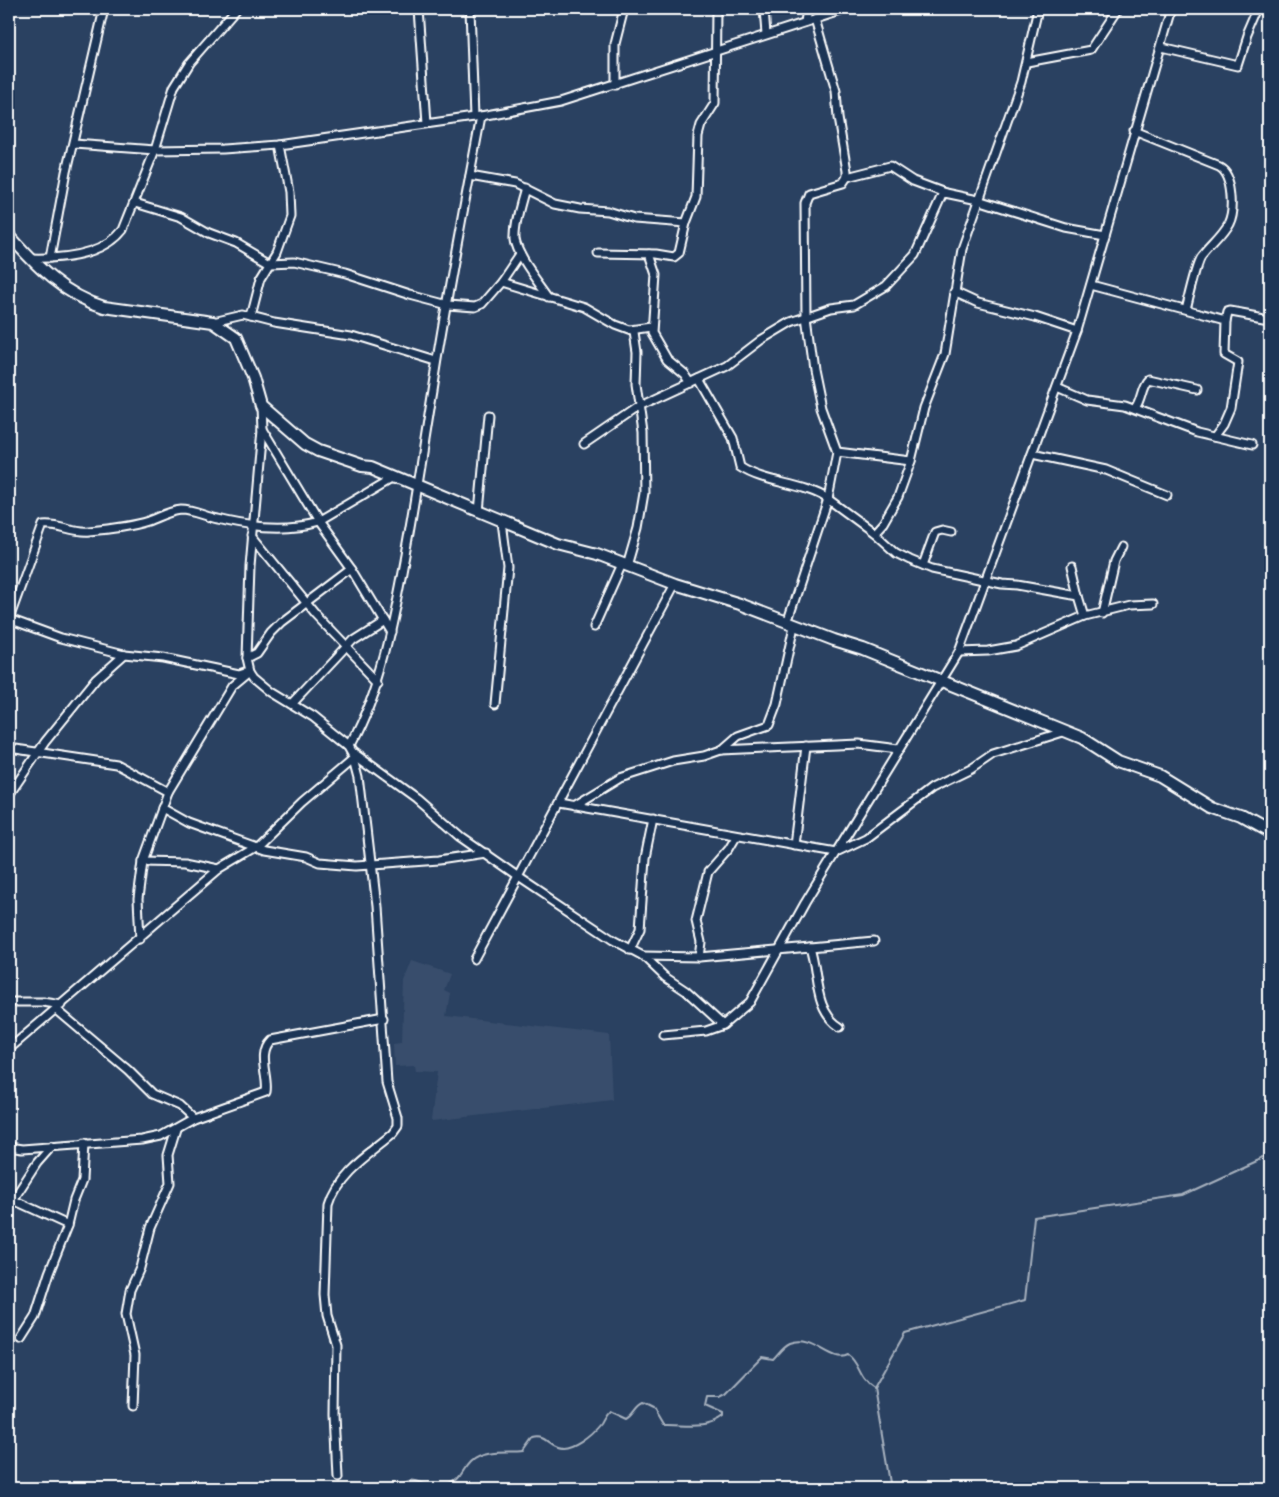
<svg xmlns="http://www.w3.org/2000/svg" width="1279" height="1497" viewBox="0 0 1279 1497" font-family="Delius,sans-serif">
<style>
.built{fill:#394e6c}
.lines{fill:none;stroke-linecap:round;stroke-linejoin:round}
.stream{stroke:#a7b1be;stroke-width:2}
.street-casing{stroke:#fff;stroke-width:11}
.secondary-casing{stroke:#fff;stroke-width:14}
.street{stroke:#1d3557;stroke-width:7}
.secondary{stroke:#1d3557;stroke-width:10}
</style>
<rect width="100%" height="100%" fill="#2a4161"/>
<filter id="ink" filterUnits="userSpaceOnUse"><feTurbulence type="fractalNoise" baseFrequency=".02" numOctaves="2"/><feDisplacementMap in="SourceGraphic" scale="10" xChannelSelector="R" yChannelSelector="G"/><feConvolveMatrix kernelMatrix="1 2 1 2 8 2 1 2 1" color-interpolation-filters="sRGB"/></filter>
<g filter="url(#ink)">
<polygon class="built" points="412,961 450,974 444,990 450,993 446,1016 609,1035 612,1100 431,1121 437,1072 415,1071 414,1065 395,1066 394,1043 402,1042 404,981"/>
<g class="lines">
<g class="stream">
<polyline points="874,1388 890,1483 898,1488"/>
<path d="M446,1486C462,1480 461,1471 470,1462C483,1449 509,1454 524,1452L534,1438C546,1435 547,1443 558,1447C571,1452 592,1434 600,1424C603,1419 604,1415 609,1411L626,1419C634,1415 635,1406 643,1403L653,1408L663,1425C682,1424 705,1431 723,1417V1414L705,1406L707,1397H720L726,1394L762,1357L773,1359C778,1354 783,1346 790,1343C815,1334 831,1364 848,1355C860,1363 858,1378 874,1388L905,1333L1025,1300L1034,1217L1183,1195L1270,1155"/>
<path d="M397,1488C416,1471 421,1488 439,1487"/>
</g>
<defs>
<g id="street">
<polyline points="419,9 427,123"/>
<polyline points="470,9 474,117"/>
<polyline points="764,9 766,34"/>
<polyline points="815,19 836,91 838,118 847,171 847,177 843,183 809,193 805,203 806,316 813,369 821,408 837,452 828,499"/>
<polyline points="805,22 807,9"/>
<polyline points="1161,47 1238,65 1247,37 1259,9"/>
<polyline points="1027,62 1091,50 1118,9"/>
<polyline points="615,85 615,44 624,9"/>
<path d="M1134,131L1219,165C1234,173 1235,211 1228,225C1221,238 1209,247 1201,258C1196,266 1189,299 1186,310"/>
<polyline points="74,144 155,150 223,149 280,145 481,116 561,101 847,9"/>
<polyline points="470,176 515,184 555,204 580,209 608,211 634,219 686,223"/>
<polyline points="847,177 890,166 913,181 945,193"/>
<path d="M525,188C521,204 514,223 515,239C517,256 539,282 549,297"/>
<polyline points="135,203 181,217 209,233 236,243 270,263 294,262 345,274 410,295 448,305 475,307 482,304 501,282 520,254"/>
<polyline points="598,253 656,254 674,257 679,253 686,223 696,197 698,136 701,125 715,103 716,9"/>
<polyline points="649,254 656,275 652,333 667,359 685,374 691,383"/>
<path d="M29,258C60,259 103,256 123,230L155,150L174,87L189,63L236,9"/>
<polyline points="50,258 66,172 104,9"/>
<polyline points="501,282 584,307 615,325 634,332 637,352 636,384 643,433 644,493 638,528 627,566"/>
<polyline points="1091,285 1225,321 1224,354 1238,362 1231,408 1224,424 1215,436"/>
<polyline points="954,292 978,303 1035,317 1077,331"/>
<polyline points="251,317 261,278 277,252 290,216 289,192 280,145"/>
<polyline points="1225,321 1227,312 1230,311 1269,318"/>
<polyline points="213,322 243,315 274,323 351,335 436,361"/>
<polyline points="630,330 651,327"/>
<path d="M699,379L733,438L740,467C766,484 802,482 828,499"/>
<polyline points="1057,387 1087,400 1125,405 1197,432 1252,445"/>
<path d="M261,406L262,429L250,566L247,658L250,671L254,677L272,692L313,717L349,746L355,757L360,776L375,906L387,1082L398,1118V1126L393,1133C369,1153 337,1172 328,1203L325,1295L327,1316L336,1345L335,1414L338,1476"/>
<path d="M1135,408C1142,399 1141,386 1148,379L1197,390"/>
<polyline points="262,429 318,522 352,569 390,632"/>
<polyline points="584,444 638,407 727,366 761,340 791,322 831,308 854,305 886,286 915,255 942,195 945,193 978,200 1066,228 1105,235"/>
<polyline points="837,452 911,461"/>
<polyline points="1032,454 1106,470 1167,495"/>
<polyline points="479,512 488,415"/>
<polyline points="874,533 883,523 898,497 911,461 924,408 945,354 962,249 1021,82 1038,9"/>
<polyline points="252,536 317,616 378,680"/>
<polyline points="923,565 935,532 942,530 951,532"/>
<polyline points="1072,566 1079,596"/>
<polyline points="1102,613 1114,561 1121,547"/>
<path d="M9,619L43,525C59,523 73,533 89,531C109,529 129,527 148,521C159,517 169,511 181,510C194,510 206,517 218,519C250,527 287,531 318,522L396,476"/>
<polyline points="9,619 61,638 124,654 163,658 239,674 245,672"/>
<polyline points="787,623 828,499 874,533 896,553 910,560 932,569 1002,584 1017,585 1079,596 1085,616"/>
<polyline points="594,627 622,564"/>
<polyline points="959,652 988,651 1016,646 1085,616 1129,605 1153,604"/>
<polyline points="247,658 257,653 271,633 282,622 352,569"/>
<polyline points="292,704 353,639 383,620"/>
<polyline points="495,704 508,568 502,522"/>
<path d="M349,746C381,687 393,621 405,555C415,501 423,446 432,391C446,299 464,208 481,116"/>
<polyline points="9,748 116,764 168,792"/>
<polyline points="722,750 738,736 769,725 777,704 794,626"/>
<polyline points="354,753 416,798 461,837 517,876 613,940 643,956 665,977 686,991 723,1025"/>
<polyline points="9,795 45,742 96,679 124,654"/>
<polyline points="559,803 836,852 959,652 1077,331 1171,9"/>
<polyline points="574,806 620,778 673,761 704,756 721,750 859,744 898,749"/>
<polyline points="162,808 189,823 264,850 306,857 320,863 357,866 439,860 486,853"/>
<polyline points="794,845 806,746"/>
<polyline points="143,861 185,862 219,869"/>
<polyline points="140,939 138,899 143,861 168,792 232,686 250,671"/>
<polyline points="810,947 874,941"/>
<polyline points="630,950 640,929 645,858 653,819"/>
<path d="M643,956L699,957L810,947C819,974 813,1010 840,1027"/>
<polyline points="699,957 701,942 696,921 708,872 729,848 736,836"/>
<polyline points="474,959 675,584"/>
<polyline points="9,1002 43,1002 62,1005"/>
<polyline points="57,1010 128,1070 152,1094 180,1106 193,1118"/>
<polyline points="663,1035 706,1031 723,1025 750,1002 805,903 836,852 866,838 932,788 971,769 993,754 1063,732"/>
<polyline points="9,1049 219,869 256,847 302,802 355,757"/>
<path d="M9,1147L22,1149L142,1140L161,1136L193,1118L266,1092C269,1075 256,1054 270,1040L384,1019"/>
<polyline points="9,1198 68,1225"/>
<polyline points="13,1200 37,1163 52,1146"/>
<polyline points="21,1339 35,1317 49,1273 68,1225 74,1200 82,1180 84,1143"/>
<polyline points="133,1406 135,1355 126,1314 130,1290 140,1268 150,1228 170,1183 168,1155 176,1129"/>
</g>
<path id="secondary" d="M9,235C36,266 64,295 104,307L213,322L236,338L253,378L261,406L305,444L318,451L362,466L373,467L558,544L597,554L675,584L740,604L834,640L863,649L1082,738L1118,761L1160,776L1212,808L1241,818L1270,834"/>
</defs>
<use href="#street" class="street-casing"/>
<use href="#secondary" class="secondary-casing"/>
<use href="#street" class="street"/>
<use href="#secondary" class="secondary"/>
</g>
</g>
<rect width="1279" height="1497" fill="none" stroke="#1d3557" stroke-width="30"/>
<rect x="15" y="15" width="1249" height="1467" fill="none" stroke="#fff" stroke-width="2" filter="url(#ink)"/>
</svg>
